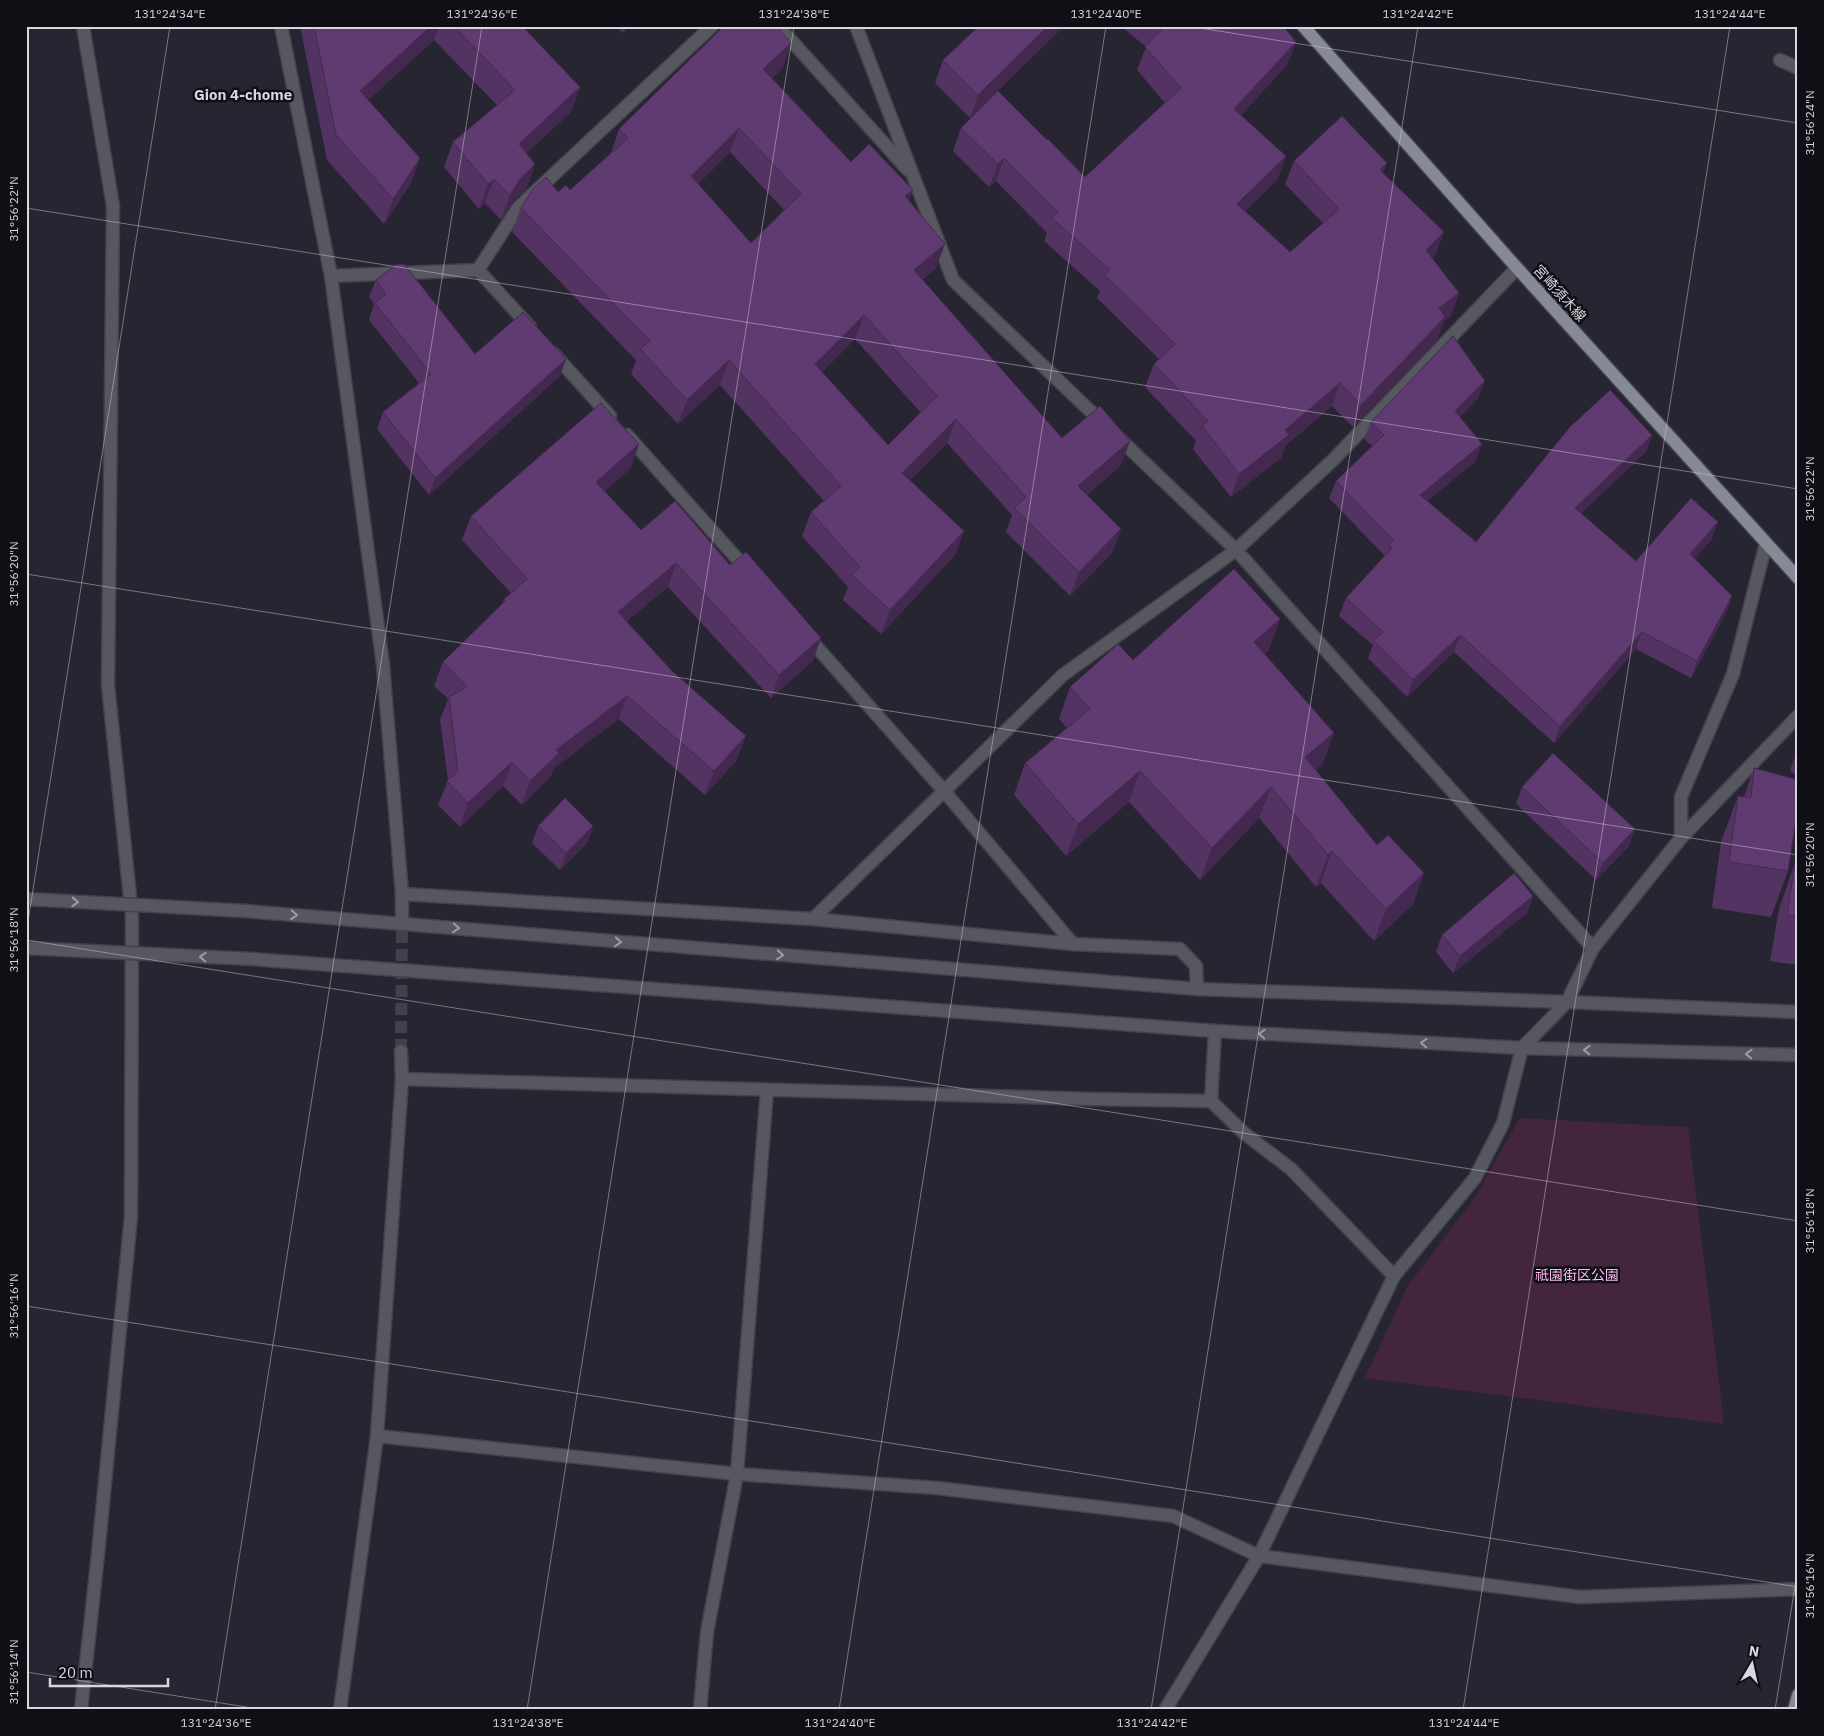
<svg xmlns="http://www.w3.org/2000/svg" width="1824" height="1736" viewBox="0 0 1824 1736" font-family="'IBM Plex Sans','Noto Sans JP',sans-serif">
<style>
.green{fill:#43263e}
.lines{fill:none;stroke-linecap:round;stroke-linejoin:round}
.minor-tunnel{stroke:#42404c;stroke-width:12;stroke-dasharray:12 6;stroke-linecap:butt}
.minor-casing{stroke:#44414e;stroke-width:15}
.tertiary-casing{stroke:#44414e;stroke-width:15}
.primary-casing{stroke:#44414e;stroke-width:15}
.minor{stroke:#57585f;stroke-width:12}
.tertiary{stroke:#57585f;stroke-width:12}
.primary{stroke:#868996;stroke-width:12}
.tertiary-bridge-casing{stroke:#44414e;stroke-width:15;stroke-linecap:butt}
.tertiary-bridge{stroke:#57585f;stroke-width:12}
.wall{fill:#533361;fill-rule:evenodd}
.shaded-wall{fill:#43294f}
.building{fill:#603b71;stroke:#43294f;fill-rule:evenodd}
.oneway{stroke:#9e9da5}
.ticks{fill:none;stroke:#d8d6df;stroke-width:1;stroke-opacity:0.45}
.labels{text-anchor:middle;stroke-width:5;stroke-linejoin:round;paint-order:stroke}
.street-label{font-size:14px;fill:#d8d6df;stroke:#100f15}
.park-label{font-size:14px;fill:#fbbaef;stroke:#100f15}
.neighbourhood-label{font-size:15px;font-weight:bold;fill:#d8d6df;stroke:#100f15}
.neatline{fill:none;stroke:#d8d6df;stroke-width:2}
.ticks-label{font-size:12px;text-anchor:middle;fill:#d8d6df}
</style>
<rect width="100%" height="100%" fill="#282532"/>
<polygon class="green" points="1520,1118 1688,1127 1724,1424 1365,1378 1407,1287 1475,1197"/>
<g class="lines">
<polyline class="minor-tunnel" points="401,1051 402,919"/>
<defs>
<g id="minor">
<polyline points="281,26 331,276 383,665 402,894 402,919"/>
<polyline points="778,26 908,170"/>
<polyline points="856,26 953,280 1236,550 1593,948"/>
<polyline points="1780,60 1798,68"/>
<polyline points="478,270 530,327"/>
<polyline points="478,270 518,208 712,26"/>
<polyline points="331,276 478,270"/>
<polyline points="553,353 610,416"/>
<polyline points="627,435 748,571"/>
<polyline points="807,636 944,791 1073,944"/>
<polyline points="1681,838 1798,716"/>
<polyline points="402,894 813,919 1073,944 1180,949 1196,966 1197,989"/>
<polyline points="813,919 1063,675 1236,550 1333,460 1517,268"/>
<polyline points="402,1079 1092,1099 1211,1101 1244,1133 1291,1169 1394,1276"/>
<polyline points="1211,1101 1215,1031"/>
<polyline points="377,1436 737,1474 937,1488 1173,1516 1259,1556 1580,1597 1798,1589"/>
<polyline points="81,1710 98,1554 131,1216 132,916 108,685 113,206 83,26"/>
<polyline points="340,1710 377,1436 402,1079 401,1051"/>
<polyline points="700,1710 707,1632 737,1474 767,1090"/>
<polyline points="1165,1710 1259,1556 1394,1276 1475,1178 1503,1123 1522,1048 1567,1002 1593,948 1681,838 1681,797 1733,674 1766,543"/>
</g>
<g id="tertiary">
<polyline points="246,911 1197,989 1567,1002 1798,1012"/>
<polyline points="252,959 1215,1031 1522,1048 1798,1055"/>
</g>
<g id="primary">
<polyline points="1303,26 1517,268 1798,578"/>
<polyline points="1794,1710 1798,1695"/>
</g>
</defs>
<use href="#minor" class="minor-casing"/>
<use href="#tertiary" class="tertiary-casing"/>
<use href="#primary" class="primary-casing"/>
<use href="#minor" class="minor"/>
<use href="#tertiary" class="tertiary"/>
<use href="#primary" class="primary"/>
<defs>
<g id="tertiary-bridge">
<polyline points="26,899 246,911"/>
<polyline points="26,948 252,959"/>
</g>
</defs>
<use href="#tertiary-bridge" class="tertiary-bridge-casing"/>
<use href="#tertiary-bridge" class="tertiary-bridge"/>
</g>
<g class="wall">
<polygon points="300,26 522,26 580,87 571,112 526,153 535,164 526,189 512,202 501,220 485,203 479,209 444,167 453,142 497,105 434,40 368,100 420,158 411,183 384,224 327,160"/>
<polygon points="616,26 630,26 623,33"/>
<polygon points="979,26 1064,26 970,118 935,83 943,60"/>
<polygon points="1121,26 1283,26 1296,42 1287,65 1241,115 1278,179 1245,211 1290,252 1323,223 1285,184 1294,161 1387,163 1383,173 1444,232 1435,255 1432,258 1459,293 1451,316 1444,321 1437,340 1353,427 1332,406 1285,446 1281,458 1231,497 1193,449 1196,441 1145,387 1154,364 1159,359 1097,298 1100,291 1044,241 1047,233 996,181 989,187 953,151 961,128 1047,140 1085,177 1165,103 1137,70 1146,47"/>
<path d="M791,43L783,68L772,78L851,162L913,190L909,201L936,268L922,280L1062,438L1130,441L1121,465L1087,495L1121,529L1112,553L1070,596L1006,532L1012,515L947,443L910,480L964,531L955,555L881,634L843,600L848,587L802,536L811,512L824,501L720,385L678,424L631,374L636,360L512,232L521,208L558,192L570,190L611,153L619,129ZM730,152L784,210L751,243L698,184ZM855,339L921,413L888,445L822,372Z"/>
<polygon points="376,280 475,354 566,359 560,376 429,495 377,429 383,412 419,383 369,320 374,304 369,297"/>
<polygon points="1485,381 1478,398 1460,417 1476,461 1427,501 1476,542 1652,435 1646,452 1581,513 1636,561 1712,539 1694,558 1732,596 1726,613 1691,678 1636,649 1554,743 1454,652 1407,697 1368,658 1373,645 1339,616 1346,598 1383,558 1384,555 1329,498 1336,481 1372,446 1364,439 1371,422"/>
<polygon points="639,444 631,468 604,491 641,530 813,661 771,698 668,587 627,621 737,760 705,795 619,719 553,769 551,776 522,805 503,786 460,827 438,805 448,780 440,720 448,699 434,686 443,662 502,604 504,599 511,593 462,540 471,516"/>
<polygon points="1280,619 1268,651 1265,654 1334,733 1322,765 1316,770 1377,845 1424,873 1413,904 1374,941 1321,883 1316,887 1259,818 1200,880 1129,802 1066,856 1014,795 1025,763 1067,728 1059,719 1070,687 1133,660"/>
<polygon points="1798,749 1798,777 1790,770"/>
<polygon points="1754,768 1788,871 1771,917 1712,908 1721,842 1738,796 1744,797"/>
<polygon points="1522,787 1629,846 1596,880 1516,804"/>
<polygon points="538,826 593,826 587,843 560,870 532,843"/>
<polygon points="1795,863 1798,864 1798,965 1770,961 1779,909"/>
<polygon points="1533,896 1527,913 1453,973 1436,952 1442,935"/>
</g>
<g class="shaded-wall">
<polygon points="431,26 439,26 434,40 351,116 360,91"/>
<polygon points="625,26 630,26 623,33"/>
<polygon points="1048,26 1064,26 970,118 978,95"/>
<polygon points="1296,42 1287,65 1225,132 1234,109"/>
<polygon points="791,43 783,68 754,93 763,69"/>
<polygon points="580,87 571,112 510,169 519,144"/>
<polygon points="739,128 730,152 682,200 691,176"/>
<polygon points="1286,156 1278,179 1228,227 1237,204"/>
<polygon points="420,158 411,183 384,224 393,199"/>
<polygon points="1004,158 996,181 989,187 998,164"/>
<polygon points="1387,163 1379,186 1380,170"/>
<polygon points="535,164 526,189 512,202 501,220 510,195 521,178"/>
<polygon points="494,179 485,203 479,209 488,184"/>
<polygon points="913,190 904,214 905,196"/>
<polygon points="1444,232 1435,255 1418,273 1426,250"/>
<polygon points="945,244 936,268 905,294 914,270"/>
<polygon points="1459,293 1451,316 1444,321 1437,340 1353,427 1361,405 1439,308"/>
<polygon points="864,315 855,339 806,388 815,364"/>
<polygon points="566,359 560,376 429,495 435,478"/>
<polygon points="729,360 720,385 678,424 687,400"/>
<polygon points="1485,381 1478,398 1449,428 1455,411"/>
<polygon points="1340,383 1332,406 1285,446 1281,458 1231,497 1239,474 1285,430"/>
<polygon points="956,419 947,443 893,497 902,473"/>
<polygon points="1652,435 1646,452 1569,525 1575,508"/>
<polygon points="1130,441 1121,465 1069,510 1078,486"/>
<polygon points="639,444 631,468 588,506 596,482"/>
<polygon points="1482,444 1476,461 1414,512 1420,495"/>
<polygon points="1718,522 1712,539 1684,571 1690,554"/>
<polygon points="1121,529 1112,553 1070,596 1079,572"/>
<polygon points="964,531 955,555 881,634 890,610"/>
<polygon points="676,563 668,587 610,635 618,612"/>
<polygon points="1732,596 1726,613 1691,678 1697,661"/>
<polygon points="1280,619 1268,651 1243,674 1254,642"/>
<polygon points="1642,632 1636,649 1554,743 1560,726"/>
<polygon points="1460,635 1454,652 1407,697 1413,680"/>
<polygon points="821,638 813,661 771,698 779,675"/>
<polygon points="627,696 619,719 553,769 551,776 522,805 530,781 556,750"/>
<polygon points="1334,733 1322,765 1294,789 1305,757"/>
<polygon points="746,736 737,760 705,795 714,771"/>
<polygon points="512,762 503,786 460,827 468,803"/>
<polygon points="1140,771 1129,802 1066,856 1078,824"/>
<polygon points="1271,787 1259,818 1200,880 1212,848"/>
<polygon points="593,826 587,843 560,870 566,853"/>
<polygon points="1635,829 1629,846 1596,880 1603,863"/>
<polygon points="1332,851 1321,883 1316,887 1328,855"/>
<polygon points="1424,873 1413,904 1374,941 1386,909"/>
<polygon points="1533,896 1527,913 1453,973 1460,956"/>
</g>
<g class="building">
<polygon points="314,26 431,26 360,91 420,158 393,199 336,135"/>
<polygon points="454,26 522,26 580,87 519,144 535,164 521,178 510,195 494,179 488,184 453,142 515,90"/>
<path d="M724,26H776L791,43L763,69L851,162L869,144L913,190L905,196L945,244L914,270L1062,438L1100,406L1130,441L1078,486L1121,529L1079,572L1014,508L1026,497L956,419L902,473L964,531L890,610L852,575L860,567L811,512L841,486L729,360L687,400L640,349L650,341L521,208L533,189L546,177L558,192L566,185L570,190L628,138L619,129ZM739,128L801,194L751,243L691,176ZM864,315L937,396L888,445L815,364Z"/>
<polygon points="979,26 1048,26 978,95 943,60"/>
<polygon points="1157,26 1283,26 1296,42 1234,109 1286,156 1237,204 1290,252 1339,209 1294,161 1342,116 1387,163 1380,170 1444,232 1426,250 1459,293 1439,308 1445,317 1361,405 1340,383 1285,430 1289,435 1239,474 1202,426 1208,421 1154,364 1175,344 1105,275 1110,270 1052,218 1058,212 1004,158 998,164 961,128 998,91 1047,140 1048,139 1085,177 1181,88 1145,47 1161,30"/>
<polygon points="404,264 475,354 523,312 566,359 435,478 383,412 431,374 375,303 386,294 376,280 395,265"/>
<polygon points="1453,336 1485,381 1455,411 1482,444 1420,495 1476,542 1570,427 1610,390 1652,435 1575,508 1636,561 1691,498 1718,522 1690,554 1732,596 1697,661 1642,632 1560,726 1460,635 1413,680 1374,641 1383,632 1346,598 1392,548 1388,546 1393,540 1336,481 1384,435 1371,422"/>
<polygon points="601,403 639,444 596,482 641,530 675,501 730,565 746,552 821,638 779,675 676,563 618,612 672,671 746,736 714,771 627,696 556,750 559,753 530,781 512,762 468,803 447,781 458,771 449,697 467,687 443,662 505,601 504,599 527,579 471,516"/>
<polygon points="1234,569 1280,619 1254,642 1334,733 1305,757 1377,845 1388,835 1424,873 1386,909 1332,851 1328,855 1271,787 1212,848 1140,771 1078,824 1025,763 1090,709 1070,687 1118,644 1133,660"/>
<polygon points="1553,753 1635,829 1603,863 1522,787"/>
<polygon points="1754,768 1798,780 1798,807 1788,871 1729,862 1738,796 1751,798"/>
<polygon points="565,798 593,826 566,853 538,826"/>
<polygon points="1795,863 1798,864 1798,917 1787,915"/>
<polygon points="1514,873 1533,896 1460,956 1442,935"/>
</g>
<defs><path id="oneway-chevron" d="M-2-3.5L2.5 0L-2 3.5" fill="none" stroke-width="1.6" stroke-linecap="round" stroke-linejoin="round" transform="scale(1.25)"/></defs>
<g class="oneway">
<use href="#oneway-chevron" transform="translate(75 902) rotate(3)"/>
<use href="#oneway-chevron" transform="translate(294 915) rotate(5)"/>
<use href="#oneway-chevron" transform="translate(456 928) rotate(5)"/>
<use href="#oneway-chevron" transform="translate(618 942) rotate(5)"/>
<use href="#oneway-chevron" transform="translate(780 955) rotate(5)"/>
<use href="#oneway-chevron" transform="translate(203 957) rotate(-177)"/>
<use href="#oneway-chevron" transform="translate(1262 1034) rotate(-177)"/>
<use href="#oneway-chevron" transform="translate(1424 1043) rotate(-177)"/>
<use href="#oneway-chevron" transform="translate(1587 1050) rotate(-178)"/>
<use href="#oneway-chevron" transform="translate(1749 1054) rotate(-178)"/>
</g>
<path class="ticks" d="M1187,26L1798,123M26,208L1798,489M26,574L1798,855M26,934L170,26M26,940L1798,1221M26,1306L1798,1587M26,1672L265,1710M215,1710L482,26M527,1710L794,26M839,1710L1106,26M1151,1710L1418,26M1463,1710L1730,26M1775,1710L1798,1568"/>
<g class="labels">
<g class="street-label">
<text transform="translate(1560 293) rotate(48)" y="5">宮崎須木線</text>
</g>
<g class="park-label">
<text x="1577" y="1280">祇園街区公園</text>
</g>
<g class="neighbourhood-label">
<text x="243" y="100">Gion 4-chome</text>
</g>
</g>
<rect width="1824" height="1736" fill="none" stroke="#100f15" stroke-width="55"/>
<g transform="translate(1752 1664) rotate(9)" stroke="#100f15" stroke-width="4" paint-order="stroke">
<path d="M0-4L9 19L0 12L-9 19Z" fill="#d8d6df"/>
<text y="-8" font-size="14" font-weight="bold" text-anchor="middle" fill="#d8d6df">N</text>
</g>
<path d="M50 1678v8h118v-8" fill="none" stroke="#d8d6df" stroke-width="2.5"/>
<text x="58" y="1678" font-size="15" fill="#d8d6df" stroke="#100f15" stroke-width="4" paint-order="stroke">20 m</text>
<rect x="28" y="28" width="1768" height="1680" class="neatline"/>
<g class="ticks-label">
<text x="170" y="18">131°24'34"E</text>
<text x="482" y="18">131°24'36"E</text>
<text x="794" y="18">131°24'38"E</text>
<text x="1106" y="18">131°24'40"E</text>
<text x="1418" y="18">131°24'42"E</text>
<text x="1730" y="18">131°24'44"E</text>
<text transform="translate(1810 123) rotate(-90)" y="4">31°56'24"N</text>
<text transform="translate(14 209) rotate(-90)" y="4">31°56'22"N</text>
<text transform="translate(1810 489) rotate(-90)" y="4">31°56'22"N</text>
<text transform="translate(14 574) rotate(-90)" y="4">31°56'20"N</text>
<text transform="translate(1810 855) rotate(-90)" y="4">31°56'20"N</text>
<text transform="translate(14 940) rotate(-90)" y="4">31°56'18"N</text>
<text transform="translate(1810 1221) rotate(-90)" y="4">31°56'18"N</text>
<text transform="translate(14 1306) rotate(-90)" y="4">31°56'16"N</text>
<text transform="translate(1810 1586) rotate(-90)" y="4">31°56'16"N</text>
<text transform="translate(14 1672) rotate(-90)" y="4">31°56'14"N</text>
<text x="216" y="1727">131°24'36"E</text>
<text x="528" y="1727">131°24'38"E</text>
<text x="840" y="1727">131°24'40"E</text>
<text x="1152" y="1727">131°24'42"E</text>
<text x="1464" y="1727">131°24'44"E</text>
</g>
</svg>
